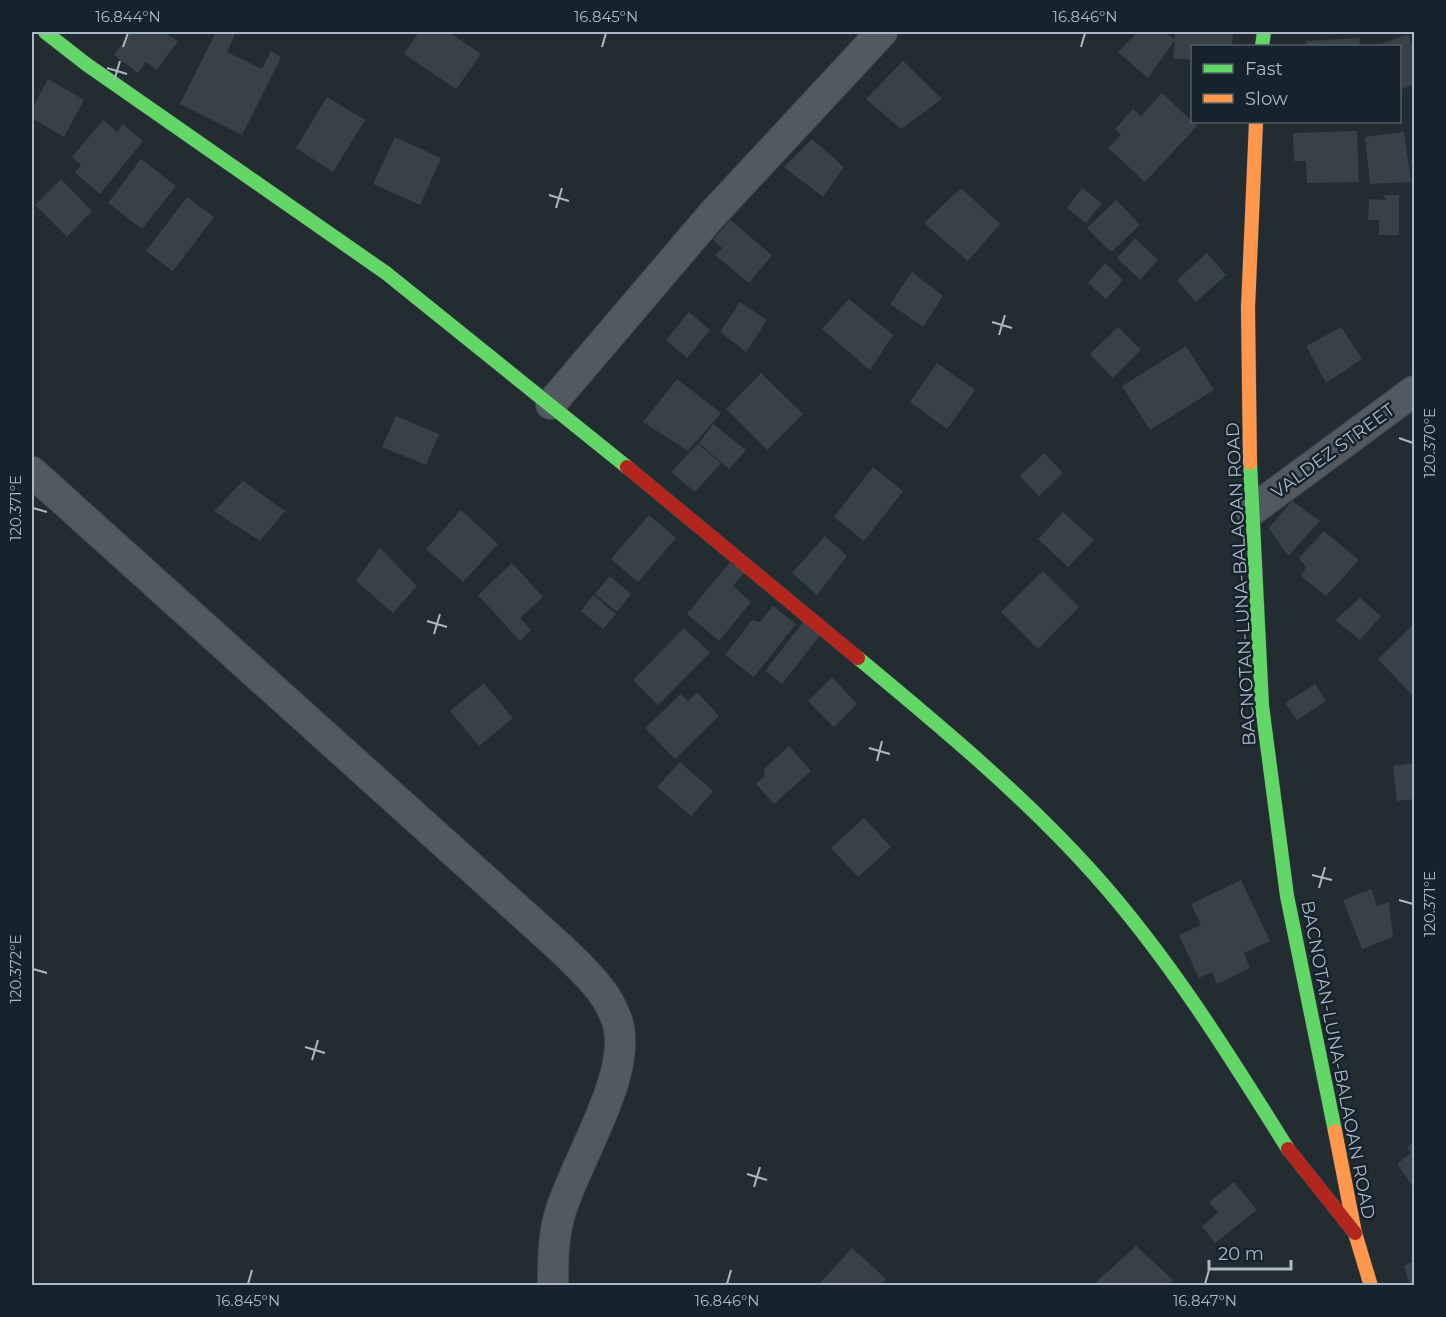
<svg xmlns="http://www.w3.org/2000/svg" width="1446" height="1317" viewBox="0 0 1446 1317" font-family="Montserrat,sans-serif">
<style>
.building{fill:#3a4146}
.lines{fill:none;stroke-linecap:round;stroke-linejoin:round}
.street-casing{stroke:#41484c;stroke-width:32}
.fast-casing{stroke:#41484c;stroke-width:15}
.slow-casing{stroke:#41484c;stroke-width:15}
.jam-casing{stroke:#41484c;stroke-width:15}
.street{stroke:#525a60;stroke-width:30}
.fast{stroke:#63d668;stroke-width:14}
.slow{stroke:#ff974d;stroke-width:14}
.jam{stroke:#b3261e;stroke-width:14}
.ticks{fill:none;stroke:#aab9c5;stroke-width:2}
.labels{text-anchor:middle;stroke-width:5;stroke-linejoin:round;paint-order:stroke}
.street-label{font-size:18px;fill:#aab9c5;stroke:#16232c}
.neatline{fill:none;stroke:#aab9c5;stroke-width:2}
.ticks-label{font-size:15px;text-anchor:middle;fill:#aab9c5}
</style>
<rect width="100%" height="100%" fill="#232c31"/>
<g class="building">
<polygon points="131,32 170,32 168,35 178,41 157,70 146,62 138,73 114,55"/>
<polygon points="216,32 236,32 227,52 262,69 271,51 281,57 242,135 180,104"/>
<polygon points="419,32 448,32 481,54 456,89 404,54"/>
<polygon points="1138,32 1163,32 1175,39 1175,32 1233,32 1232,46 1192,46 1192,60 1173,58 1175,40 1148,78 1118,52"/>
<polygon points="1408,34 1414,52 1414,84 1400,90 1400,46 1376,46"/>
<polygon points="1360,38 1359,46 1306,46 1306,41"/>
<polygon points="903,61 942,99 901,129 866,99"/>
<polygon points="48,79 84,100 64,137 32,118 32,109"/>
<polygon points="1162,93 1197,126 1145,182 1108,148 1121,135 1115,129 1133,109 1141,116"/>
<polygon points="327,97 365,120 333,172 296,148"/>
<polygon points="103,120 117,132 123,124 143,141 100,194 75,173 81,165 72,157"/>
<polygon points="1357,131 1359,182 1307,183 1306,161 1294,161 1293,133"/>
<polygon points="1404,132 1411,182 1370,184 1365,137"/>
<polygon points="395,137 441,158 420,205 373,184"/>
<polygon points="812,139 844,167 823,197 784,167"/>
<polygon points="141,159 176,186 142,229 108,203"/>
<polygon points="61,179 92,211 67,237 35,205"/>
<polygon points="961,188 1000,224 968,261 924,223"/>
<polygon points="1082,188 1102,203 1086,223 1067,208"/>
<polygon points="1383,195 1399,195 1399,235 1379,235 1379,220 1368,220 1369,199 1386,200"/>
<polygon points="187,197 214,217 173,271 146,251"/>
<polygon points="1116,200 1140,225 1111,252 1087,228"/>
<polygon points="730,220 772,255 749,283 715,255 722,248 713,240"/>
<polygon points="1135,238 1158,260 1140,280 1117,258"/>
<polygon points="1207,253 1226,275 1196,302 1177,280"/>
<polygon points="1105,263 1123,280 1106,299 1088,283"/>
<polygon points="912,272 943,296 923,327 890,304"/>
<polygon points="849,299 893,335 870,370 822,329"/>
<polygon points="740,302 767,320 746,352 720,332"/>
<polygon points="689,312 710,330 687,358 666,340"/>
<polygon points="1118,327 1141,350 1113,378 1090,354"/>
<polygon points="1341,327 1362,359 1326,383 1306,346"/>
<polygon points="1186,346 1214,390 1150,430 1122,386"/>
<polygon points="937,363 975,390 947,429 910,402"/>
<polygon points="761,373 803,414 767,450 726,409"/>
<polygon points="677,379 721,413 688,451 643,422"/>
<polygon points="396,416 439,434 426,465 382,447"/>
<polygon points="713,424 746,450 729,469 699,443"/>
<polygon points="698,444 721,463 695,492 671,472"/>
<polygon points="1044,453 1063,473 1039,496 1020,476"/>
<polygon points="873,467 903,491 864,541 834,517"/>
<polygon points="243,481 285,511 260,541 214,511"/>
<polygon points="1292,501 1320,521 1288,556 1269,528"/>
<polygon points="461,510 498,544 463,582 426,549"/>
<polygon points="1063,512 1094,540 1068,567 1038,539"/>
<polygon points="649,515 676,538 638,582 611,559"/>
<polygon points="1324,531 1359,560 1326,596 1301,576 1306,567 1299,558"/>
<polygon points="825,536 847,556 817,595 792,573"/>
<polygon points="380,548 417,586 393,613 356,581"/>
<polygon points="730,562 744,573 733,586 751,602 719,641 687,614"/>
<polygon points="512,563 543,597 520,618 531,630 520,641 478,595"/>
<polygon points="1043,571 1079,607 1038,649 1001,612"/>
<polygon points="610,576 631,594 617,612 595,594"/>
<polygon points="593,595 616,614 603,629 581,611"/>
<polygon points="1360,598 1381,616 1360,640 1335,620"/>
<polygon points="773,606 796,624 754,677 725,655 752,620 760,622"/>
<polygon points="804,621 821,634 782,684 765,671"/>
<polygon points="1414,624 1414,697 1378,659"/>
<polygon points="684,628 710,653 658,705 633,680"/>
<polygon points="832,677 857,704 834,727 808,701"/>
<polygon points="484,683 513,718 479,746 450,711"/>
<polygon points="1315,684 1326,701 1297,720 1285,703"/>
<polygon points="697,692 719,716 675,759 645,728 681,694 688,701"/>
<polygon points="789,746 811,771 774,804 756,784 765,776 764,769"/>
<polygon points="680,762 713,791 691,816 657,787"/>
<polygon points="1414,763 1414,799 1397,801 1393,766"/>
<polygon points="864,818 891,847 858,877 831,848"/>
<polygon points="1241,880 1270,941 1244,953 1250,968 1217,984 1212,972 1199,978 1179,935 1201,925 1191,904"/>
<polygon points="1371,889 1377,906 1389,902 1393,937 1362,949 1343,900"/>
<polygon points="1414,1142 1414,1188 1397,1164 1411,1153 1407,1147"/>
<polygon points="1234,1182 1257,1210 1215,1243 1202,1226 1218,1213 1209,1202"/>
<polygon points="1136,1246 1173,1280 1168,1286 1092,1286"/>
<polygon points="852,1248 886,1279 880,1286 824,1286 821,1282"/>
<polygon points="1414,1261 1414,1286 1410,1286 1404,1266"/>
</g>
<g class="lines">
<defs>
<g id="street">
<polyline points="551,404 711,216 882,32"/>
<path d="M32,472L563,950C583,970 606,990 616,1018C637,1071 572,1165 559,1217C553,1239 553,1263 553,1286"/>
<polyline points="1251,511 1414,391"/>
</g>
<g id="fast">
<polyline points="45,32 86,64 386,273 627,467"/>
<polyline points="1262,46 1264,32"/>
<polyline points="1250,463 1262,706 1287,896 1335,1131"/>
<path d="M858,658C940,726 1022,794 1094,874C1169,958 1228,1053 1288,1149"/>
</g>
<g id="slow">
<polyline points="1250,463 1248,308 1256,122"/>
<polyline points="1335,1131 1355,1233 1371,1286"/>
</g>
<g id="jam">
<polyline points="627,467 858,658"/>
<polyline points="1288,1149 1355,1233"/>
</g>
</defs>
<use href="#street" class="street-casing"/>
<use href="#fast" class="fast-casing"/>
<use href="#slow" class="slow-casing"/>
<use href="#jam" class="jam-casing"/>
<use href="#street" class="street"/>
<use href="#fast" class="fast"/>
<use href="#slow" class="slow"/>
<use href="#jam" class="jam"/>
</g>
<path class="ticks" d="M123,47L128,33M602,47L606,33M1081,47L1085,33M107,68L127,74M114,81L120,61M549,195L569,201M556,208L562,188M992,322L1012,328M999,335L1005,315M1399,438L1413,443M33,508L47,512M427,621L447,627M434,634L440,614M869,748L890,754M877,761L882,741M1312,875L1332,880M1319,888L1325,867M1399,900L1413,904M33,969L47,973M305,1047L325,1053M312,1060L318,1040M747,1174L767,1180M754,1187L760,1167M248,1284L252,1270M727,1284L731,1270M1205,1284L1209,1270"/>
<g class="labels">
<g class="street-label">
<text transform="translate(1333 451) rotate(-36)" y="6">VALDEZ STREET</text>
<text transform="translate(1241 584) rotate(-93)" y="6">BACNOTAN-LUNA-BALAOAN ROAD</text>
<text transform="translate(1338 1060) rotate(79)" y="6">BACNOTAN-LUNA-BALAOAN ROAD</text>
</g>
</g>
<rect width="1446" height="1317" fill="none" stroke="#16232c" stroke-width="66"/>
<rect x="1191" y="45" width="210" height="78" fill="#16232c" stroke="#515f69" stroke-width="1.5"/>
<rect x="1203" y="64" width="30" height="9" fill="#63d668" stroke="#515f69" stroke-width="1.5"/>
<text x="1245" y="75" font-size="18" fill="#aab9c5">Fast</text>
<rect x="1203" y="94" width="30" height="9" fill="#ff974d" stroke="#515f69" stroke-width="1.5"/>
<text x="1245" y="105" font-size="18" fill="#aab9c5">Slow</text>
<path d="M1209 1260v9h82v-9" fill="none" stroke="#aab9c5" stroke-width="3"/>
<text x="1218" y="1260" font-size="18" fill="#aab9c5" stroke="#16232c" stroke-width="4.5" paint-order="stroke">20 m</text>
<rect x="33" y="33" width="1380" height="1251" class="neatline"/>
<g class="ticks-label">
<text x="128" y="22">16.844°N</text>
<text x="606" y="22">16.845°N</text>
<text x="1085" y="22">16.846°N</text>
<text transform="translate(1430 443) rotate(-90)" y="5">120.370°E</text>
<text transform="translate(16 508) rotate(-90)" y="5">120.371°E</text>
<text transform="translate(1430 904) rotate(-90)" y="5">120.371°E</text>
<text transform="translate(16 969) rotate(-90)" y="5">120.372°E</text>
<text x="248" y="1306">16.845°N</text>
<text x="727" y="1306">16.846°N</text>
<text x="1205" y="1306">16.847°N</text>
</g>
</svg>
